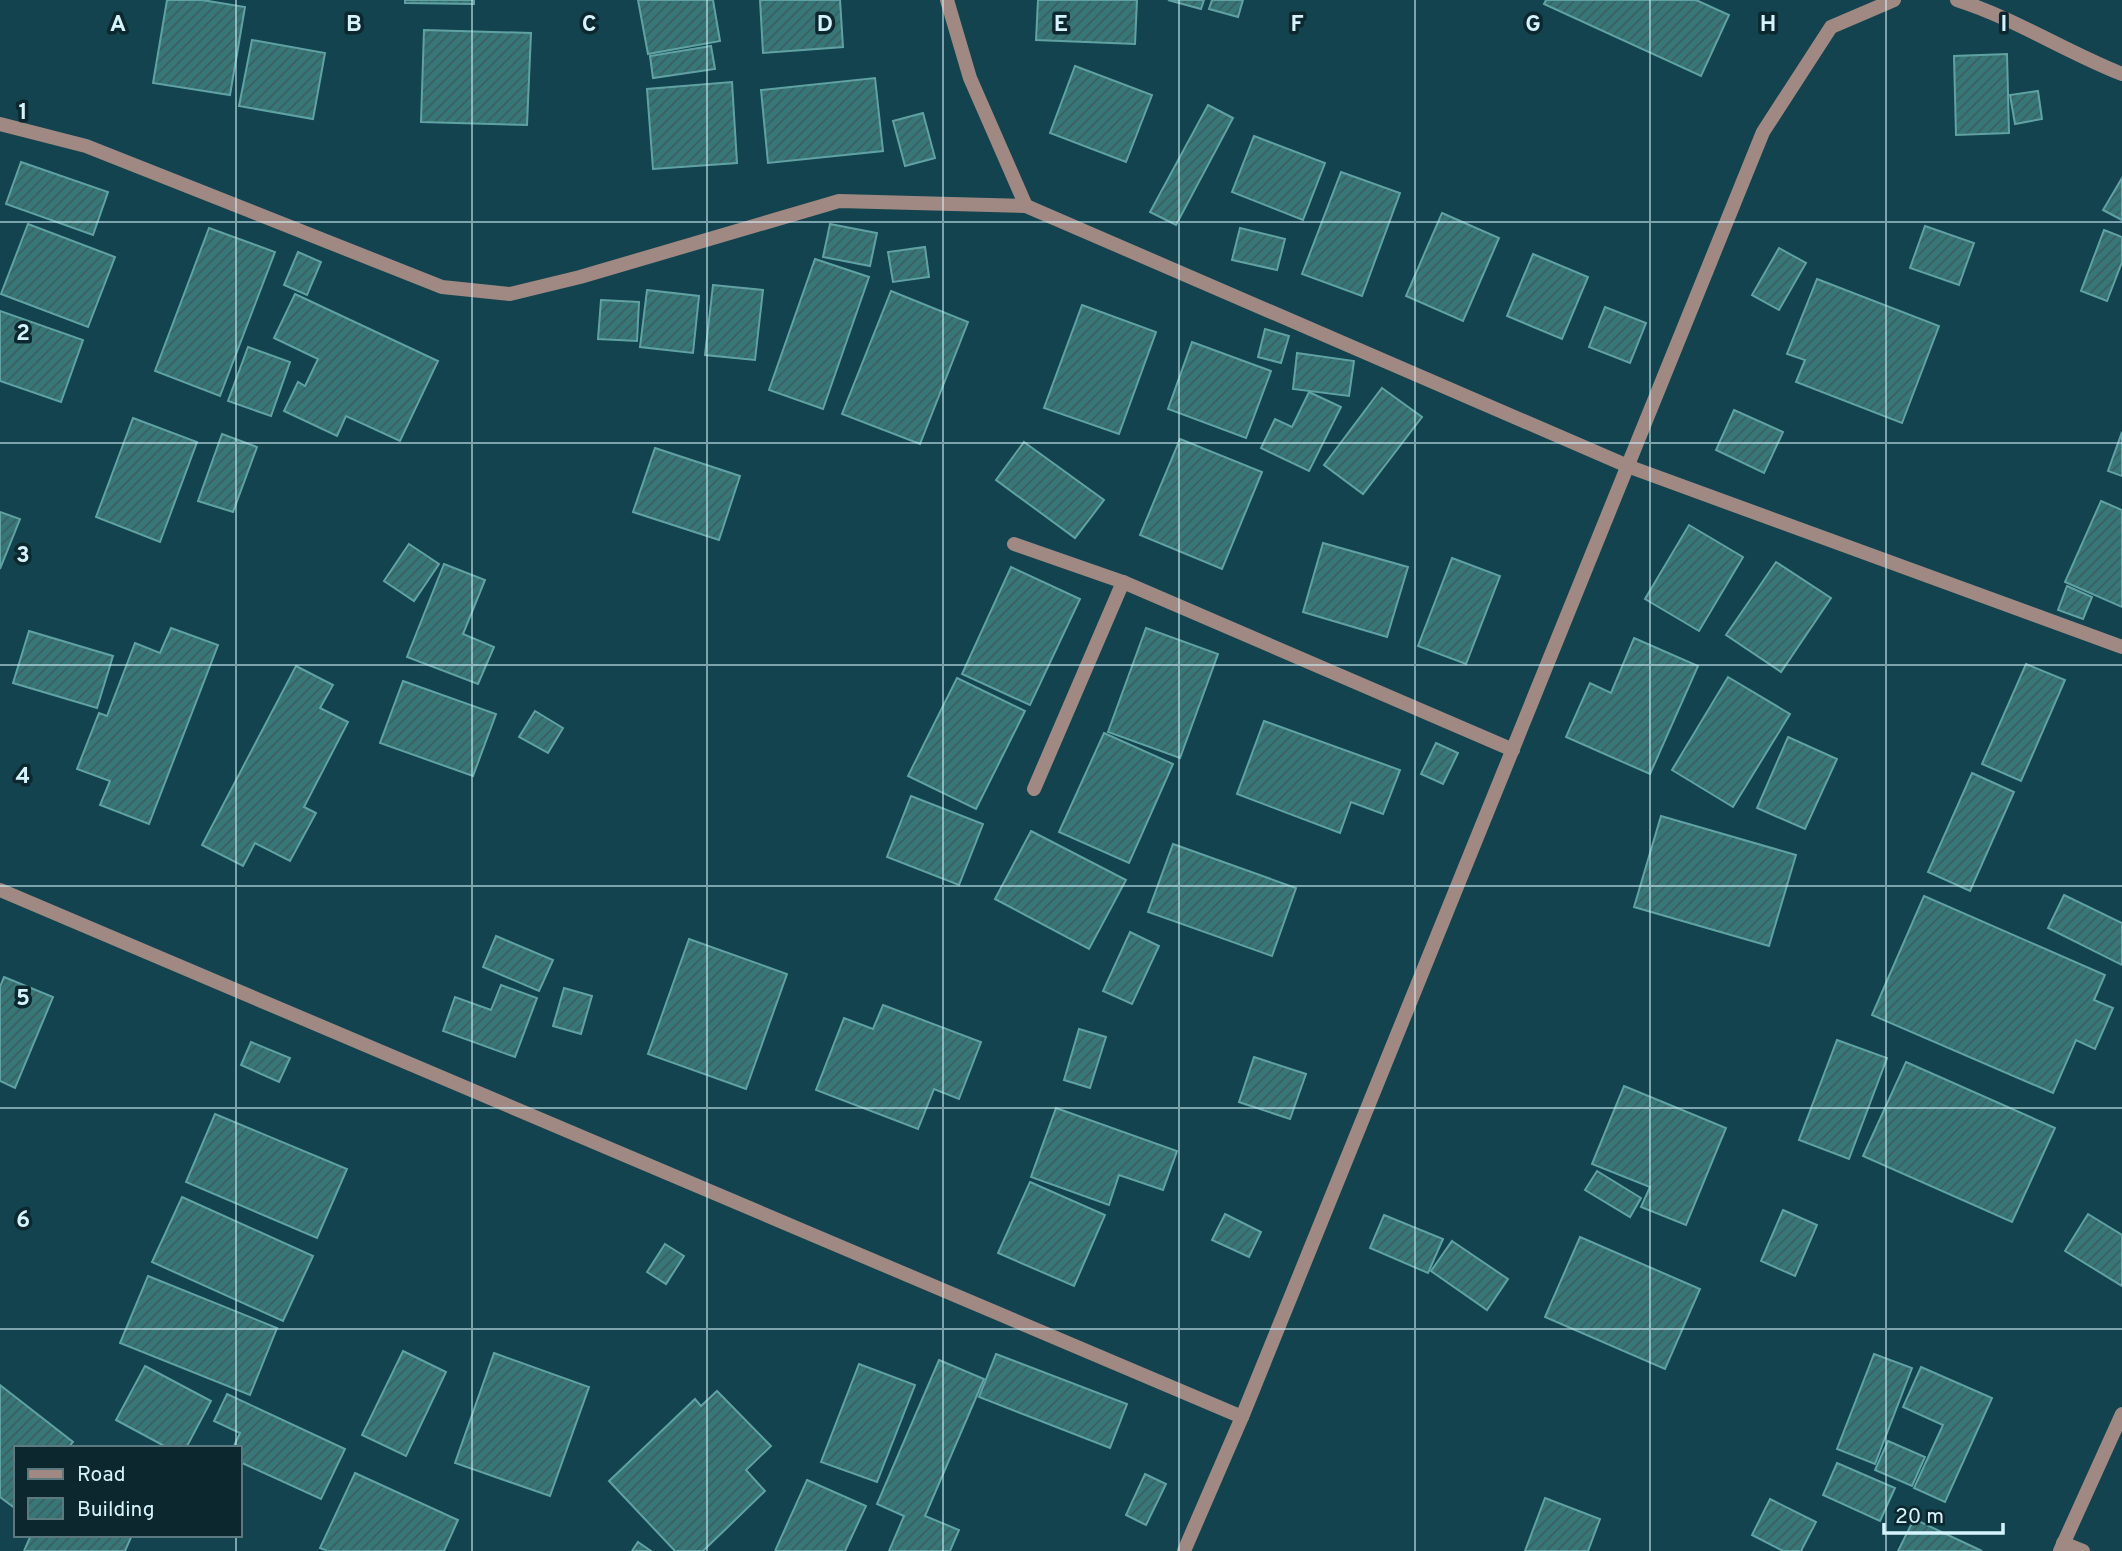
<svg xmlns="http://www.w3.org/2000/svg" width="2122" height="1551" viewBox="0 0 2122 1551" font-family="Overpass,sans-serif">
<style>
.building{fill:url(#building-hatch);stroke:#60a2a3;stroke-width:2}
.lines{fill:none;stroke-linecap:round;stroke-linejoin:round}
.lane{stroke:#a08982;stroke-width:14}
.street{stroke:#a08982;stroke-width:14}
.grid{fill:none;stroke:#d5f3fc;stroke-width:2;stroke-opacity:0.55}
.grid-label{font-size:23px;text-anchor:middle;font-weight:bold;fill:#d5f3fc;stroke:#0d272e;stroke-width:7;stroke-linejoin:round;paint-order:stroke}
</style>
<defs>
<pattern id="building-hatch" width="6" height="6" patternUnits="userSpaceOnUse" patternTransform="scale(1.75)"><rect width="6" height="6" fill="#387778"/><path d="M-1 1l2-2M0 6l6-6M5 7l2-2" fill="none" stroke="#3c5e60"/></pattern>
</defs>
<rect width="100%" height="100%" fill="#12434e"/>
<g class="building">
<polygon points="167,0 202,0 245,7 230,95 153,83"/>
<polygon points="405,0 474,0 474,4 405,3"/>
<polygon points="638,0 713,0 720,41 648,54"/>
<polygon points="760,0 840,0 843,47 763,53"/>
<polygon points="1038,0 1137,0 1135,44 1036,40"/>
<polygon points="1168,0 1204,0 1201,9"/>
<polygon points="1212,0 1243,0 1238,17 1209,9"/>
<polygon points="1546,0 1696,0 1729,15 1701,76 1544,4"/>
<polygon points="424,30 531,33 527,125 421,122"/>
<polygon points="252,40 325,53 313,119 239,106"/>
<polygon points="711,46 715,69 653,78 650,56"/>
<polygon points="2007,54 2009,133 1956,135 1954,56"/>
<polygon points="1075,66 1152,95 1126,162 1050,133"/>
<polygon points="875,78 883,151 768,163 761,90"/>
<polygon points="732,82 737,163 653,169 647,89"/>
<polygon points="2038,91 2042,119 2015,124 2010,95"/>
<polygon points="1208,105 1233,118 1176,225 1150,212"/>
<polygon points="923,113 935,158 905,166 893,121"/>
<polygon points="1254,136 1325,163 1303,220 1232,192"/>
<polygon points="21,162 108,192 93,235 6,204"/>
<polygon points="1341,172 1400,193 1362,296 1302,274"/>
<polygon points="2122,178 2122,220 2103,210"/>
<polygon points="1442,213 1499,238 1463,321 1406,296"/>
<polygon points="28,224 115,257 88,327 1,294"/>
<polygon points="830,224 877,233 870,266 823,257"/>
<polygon points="1925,226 1974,243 1959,285 1910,268"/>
<polygon points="209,228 275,252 220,396 155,371"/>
<polygon points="1240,228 1285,239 1277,270 1232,260"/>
<polygon points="2104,230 2122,237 2122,262 2107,301 2081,291"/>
<polygon points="925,247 929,277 893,282 888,252"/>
<polygon points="1779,248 1806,263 1779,310 1752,295"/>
<polygon points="298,252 321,262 307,295 284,285"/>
<polygon points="1533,254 1588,277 1562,339 1507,316"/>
<polygon points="815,259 869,277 823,409 769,390"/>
<polygon points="1817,279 1939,326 1902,423 1796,382 1805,360 1787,354"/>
<polygon points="713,285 763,290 755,360 705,355"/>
<polygon points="647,290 699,296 693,353 640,347"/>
<polygon points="891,291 968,322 920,444 842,414"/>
<polygon points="295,294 438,361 400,441 346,416 337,436 284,411 298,382 305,386 318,359 274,338"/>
<polygon points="601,300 639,302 637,341 598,339"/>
<polygon points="1082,305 1156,332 1119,434 1044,408"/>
<polygon points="1605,307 1646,323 1630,363 1589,347"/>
<polygon points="0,311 83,340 61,402 0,381"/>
<polygon points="1265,329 1289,336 1281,363 1258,357"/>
<polygon points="1192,342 1271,371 1246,438 1168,409"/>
<polygon points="248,347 290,362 271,416 228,401"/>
<polygon points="1297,353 1354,361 1349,396 1293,389"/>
<polygon points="1382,388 1422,417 1363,494 1324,465"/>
<polygon points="1309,392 1341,407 1309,471 1261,448 1275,419 1292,427"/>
<polygon points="1734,410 1783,432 1764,473 1716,450"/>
<polygon points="133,418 197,442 160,542 96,517"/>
<polygon points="2122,432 2122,476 2108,471"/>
<polygon points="222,434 257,447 233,512 198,501"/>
<polygon points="1180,439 1262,472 1222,569 1140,535"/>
<polygon points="1024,442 1104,500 1075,538 996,480"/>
<polygon points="655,448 740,476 719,540 633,512"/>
<polygon points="2101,501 2122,510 2122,607 2065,582"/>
<polygon points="0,512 20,519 0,569"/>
<polygon points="1689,525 1743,557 1699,631 1645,599"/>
<polygon points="1323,543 1408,567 1387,637 1303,612"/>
<polygon points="409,544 439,564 414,601 384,581"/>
<polygon points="1452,558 1500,576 1466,664 1418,646"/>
<polygon points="1776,562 1831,598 1781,672 1726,635"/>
<polygon points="444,564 485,580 463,634 494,647 478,684 407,657"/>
<polygon points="1011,567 1080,599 1030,705 962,674"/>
<polygon points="2067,586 2092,597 2083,619 2058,610"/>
<polygon points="171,628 218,645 149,824 100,805 110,781 77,769 99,713 107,716 135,643 160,653"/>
<polygon points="1146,628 1218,654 1180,758 1108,732"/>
<polygon points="29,631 113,656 97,708 13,683"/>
<polygon points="1634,638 1698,666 1650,774 1566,737 1590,683 1611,693"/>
<polygon points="2026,664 2065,680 2021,781 1982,764"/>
<polygon points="296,666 333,685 320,708 348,722 304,807 316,813 290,861 255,843 243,866 202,845"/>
<polygon points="1728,677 1790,714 1733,807 1672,770"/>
<polygon points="957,678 1025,711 976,809 908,776"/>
<polygon points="403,681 496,714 473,776 380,743"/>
<polygon points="535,711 563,728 548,753 519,737"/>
<polygon points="1264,721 1400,770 1383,814 1351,802 1340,833 1237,794"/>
<polygon points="1104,733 1173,764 1129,863 1059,832"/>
<polygon points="1788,737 1837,759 1805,829 1757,808"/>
<polygon points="1436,743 1458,753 1443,784 1421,774"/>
<polygon points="1972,773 2014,792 1970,891 1928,872"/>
<polygon points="911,796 983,824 959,885 887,857"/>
<polygon points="1661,816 1796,855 1769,946 1634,907"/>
<polygon points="1031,831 1126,880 1089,949 995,899"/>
<polygon points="1173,844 1296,888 1272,956 1148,912"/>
<polygon points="2064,895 2122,923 2122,965 2048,928"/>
<polygon points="1924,896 2105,975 2094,1000 2113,1008 2095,1049 2076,1040 2053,1093 1872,1015"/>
<polygon points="1130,932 1159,946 1132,1004 1103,991"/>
<polygon points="496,936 553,960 539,991 483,967"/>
<polygon points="689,939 787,974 746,1089 648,1054"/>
<polygon points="4,977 53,997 15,1088 0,1081 0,987"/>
<polygon points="501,985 537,998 515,1057 443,1031 455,997 491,1010"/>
<polygon points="564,988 592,996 581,1034 553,1026"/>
<polygon points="883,1005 981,1042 959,1099 934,1089 918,1129 816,1090 844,1018 873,1029"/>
<polygon points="1079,1029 1106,1037 1090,1088 1064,1080"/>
<polygon points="1837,1040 1887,1058 1849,1159 1799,1140"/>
<polygon points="251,1042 290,1058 279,1082 241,1065"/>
<polygon points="1254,1057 1306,1074 1290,1119 1239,1102"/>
<polygon points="1906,1062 2055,1128 2012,1222 1863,1156"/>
<polygon points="1624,1086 1726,1128 1686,1225 1641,1207 1650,1187 1592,1164"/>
<polygon points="1056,1108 1177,1151 1163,1190 1119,1175 1109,1205 1031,1177"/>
<polygon points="215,1114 347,1169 317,1238 186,1182"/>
<polygon points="1597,1171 1641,1198 1630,1217 1585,1190"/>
<polygon points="1030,1182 1105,1215 1074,1286 998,1253"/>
<polygon points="182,1197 313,1256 283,1321 152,1262"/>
<polygon points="1783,1210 1817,1225 1795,1276 1761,1261"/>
<polygon points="1225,1214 1261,1232 1249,1257 1212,1240"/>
<polygon points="2088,1214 2122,1235 2122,1286 2065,1251"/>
<polygon points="1384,1215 1443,1239 1428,1273 1370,1248"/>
<polygon points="1580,1237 1700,1289 1665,1369 1545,1317"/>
<polygon points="1452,1241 1508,1279 1487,1310 1431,1271"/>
<polygon points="665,1244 684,1256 666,1284 647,1272"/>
<polygon points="148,1276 277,1328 250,1395 120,1343"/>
<polygon points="403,1351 446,1372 406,1456 362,1435"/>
<polygon points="494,1353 589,1387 550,1496 455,1463"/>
<polygon points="996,1354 1127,1404 1110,1448 979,1397"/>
<polygon points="1874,1354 1912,1368 1875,1464 1837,1449"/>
<polygon points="939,1360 984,1379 925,1516 959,1530 950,1551 889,1551 904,1516 877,1504"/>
<polygon points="859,1364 915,1385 877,1482 821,1462"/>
<polygon points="145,1366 211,1401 186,1448 168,1448 116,1420"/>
<polygon points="1921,1367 1992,1398 1945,1502 1914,1488 1943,1425 1903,1407"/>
<polygon points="0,1385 73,1442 68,1448 16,1448 16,1509 0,1497"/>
<polygon points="717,1391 771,1446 746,1470 765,1491 703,1551 675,1551 609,1481 695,1399 701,1406"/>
<polygon points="227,1394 345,1449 321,1499 240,1462 240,1448 233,1448 240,1433 214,1421"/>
<polygon points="1888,1441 1925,1457 1912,1486 1875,1470"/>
<polygon points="1837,1463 1895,1488 1880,1521 1823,1495"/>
<polygon points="355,1473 458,1520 444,1551 327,1551 320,1548"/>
<polygon points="1145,1474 1166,1484 1146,1525 1126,1515"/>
<polygon points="807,1480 866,1506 845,1551 775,1551"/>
<polygon points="1545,1498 1600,1519 1588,1551 1525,1551"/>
<polygon points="1770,1499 1816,1522 1801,1551 1783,1551 1752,1535"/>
<polygon points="1914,1519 1982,1551 1898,1551"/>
<polygon points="31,1535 132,1535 125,1551 24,1551"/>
<polygon points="638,1542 651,1551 632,1551"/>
</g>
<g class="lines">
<polyline class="lane" points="1034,789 1123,582"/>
<g class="street">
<polyline points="947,0 970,78 1026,206"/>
<path d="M1957,0C2014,18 2066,52 2122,74"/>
<polyline points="0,124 86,146 442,287 510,294 580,277 839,201 1026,206 1630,467 2122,647"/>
<polyline points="1014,544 1123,582 1513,750"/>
<polyline points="0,890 1242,1417"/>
<polyline points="2063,1543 2083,1551"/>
<polyline points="1184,1551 1242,1417 1763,132 1831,27 1894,0"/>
<polyline points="2060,1551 2122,1414"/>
</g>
</g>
<path class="grid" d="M236,0V1448M472,0V1551M707,0V1551M943,0V1551M1179,0V1551M1415,0V1551M1650,0V1551M1886,0V1551M0,222H2122M0,443H2122M0,665H2122M0,886H2122M0,1108H2122M0,1329H2122M236,1535V1551"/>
<g class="grid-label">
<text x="118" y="31">A</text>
<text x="354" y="31">B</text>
<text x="589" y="31">C</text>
<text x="825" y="31">D</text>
<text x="1061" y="31">E</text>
<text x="1297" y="31">F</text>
<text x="1533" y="31">G</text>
<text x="1768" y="31">H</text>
<text x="2004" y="31">I</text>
<text x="23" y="119">1</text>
<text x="23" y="340">2</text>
<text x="23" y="562">3</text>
<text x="23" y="783">4</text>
<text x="23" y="1005">5</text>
<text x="23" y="1227">6</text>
</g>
<rect x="14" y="1446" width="228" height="91" fill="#0d272e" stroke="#5d7980" stroke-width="2"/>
<rect x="28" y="1469" width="35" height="10" fill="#a08982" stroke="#5d7980" stroke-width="2"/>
<text x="77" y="1481" font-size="21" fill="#d5f3fc">Road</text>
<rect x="28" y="1498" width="35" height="21" fill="url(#building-hatch)" stroke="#5d7980" stroke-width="2"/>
<text x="77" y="1516" font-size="21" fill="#d5f3fc">Building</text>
<path d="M1884 1523v10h119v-10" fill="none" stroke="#d5f3fc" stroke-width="3.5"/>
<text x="1895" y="1523" font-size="21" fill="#d5f3fc" stroke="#0d272e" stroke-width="5" paint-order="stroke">20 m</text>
</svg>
